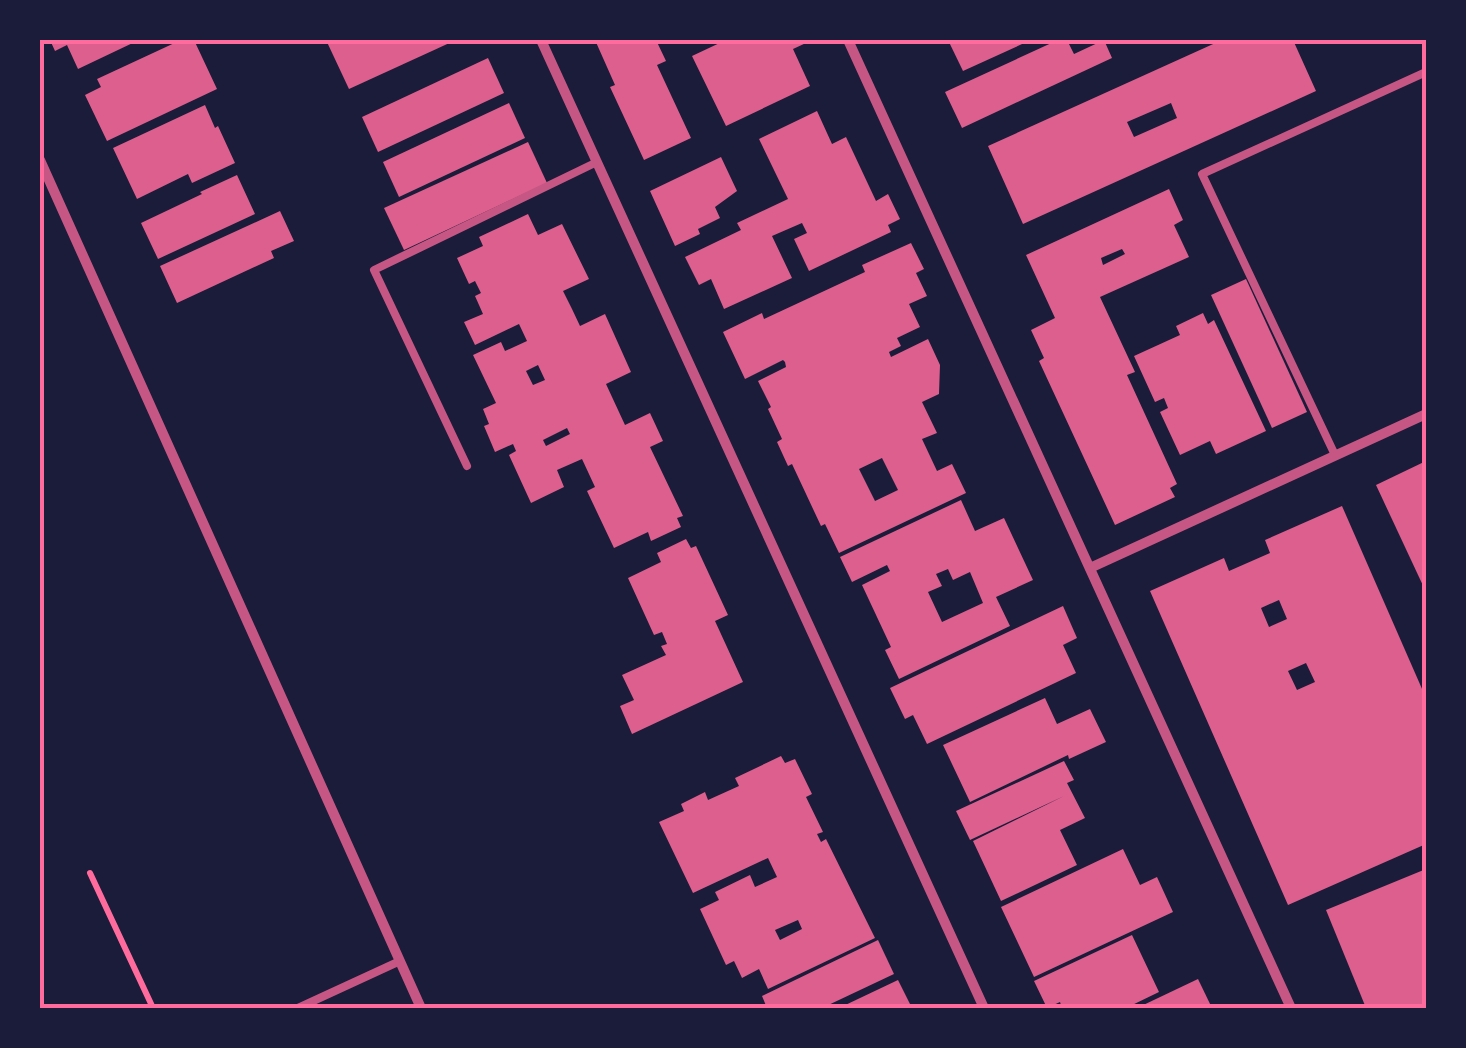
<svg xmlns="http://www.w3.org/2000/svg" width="1466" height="1048" viewBox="0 0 1466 1048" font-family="Roboto,sans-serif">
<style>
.building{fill:#dd5f8e;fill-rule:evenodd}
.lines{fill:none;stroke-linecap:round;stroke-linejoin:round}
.path{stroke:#ff6b9d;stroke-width:6}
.service{stroke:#c65784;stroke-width:8}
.minor{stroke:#c65784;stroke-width:10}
.neatline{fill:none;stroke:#ff6b9d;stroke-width:4}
</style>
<rect width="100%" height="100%" fill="#1b1b3a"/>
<g class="building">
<polygon points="50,40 139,40 78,69 67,45 55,51"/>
<polygon points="181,40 194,40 217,89 107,141 85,95 101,87 97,79"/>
<polygon points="326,40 456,40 349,89"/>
<polygon points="595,40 656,40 666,61 657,65 691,138 644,160 610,87 615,85"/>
<polygon points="726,40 804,40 806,43 793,49 810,86 726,126 692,56"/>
<polygon points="948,40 1031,40 963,71"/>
<polygon points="1058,40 1067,40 1074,54 1104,40 1112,58 962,128 945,92"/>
<path d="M1222,40H1293L1316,91L1023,224L988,146ZM1171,103L1177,118L1134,137L1127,122Z"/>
<polygon points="488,58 504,93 378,152 362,117"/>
<polygon points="509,103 525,138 399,197 383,162"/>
<polygon points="205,105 215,128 218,126 235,163 192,183 188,174 137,199 113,148"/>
<polygon points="817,111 832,144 846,137 876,201 888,194 900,219 888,225 891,232 809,271 794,239 807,233 802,223 772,236 792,278 724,309 711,279 699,285 685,257 741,230 737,223 788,199 759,139"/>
<polygon points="528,142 547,183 404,250 384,208"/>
<polygon points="721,157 737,191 715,207 720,218 698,229 700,234 675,246 650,191"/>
<polygon points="237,175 255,214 158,259 141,223 202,194 200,192"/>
<path d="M1169,189L1183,220L1174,225L1189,257L1100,297L1135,372L1127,375L1177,484L1170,488L1175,497L1115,525L1039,361L1044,358L1031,330L1055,318L1026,255ZM1122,249L1125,254L1103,265L1101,258Z"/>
<polygon points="280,211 294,241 271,251 274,258 177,303 160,266"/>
<path d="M528,214L538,235L562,224L589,279L563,291L572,309L580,326L605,314L631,372L606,384L625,425L650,413L663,441L650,447L683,516L677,518L681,527L651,541L648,532L614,548L587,491L595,487L582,459L557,470L564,487L531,503L509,455L516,451L513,444L495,452L484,426L489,424L483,409L496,403L473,355L501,342L505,351L527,341L519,324L475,345L464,322L483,314L475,296L481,293L475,281L469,284L457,258L483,246L479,237ZM538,365L545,380L533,385L526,371ZM567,428L570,434L546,446L543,440Z"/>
<path d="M911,243L924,269L916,273L927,296L909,304L920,327L897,338L901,346L889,352L891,357L928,339L940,365L939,394L922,402L937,433L922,439L937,471L952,464L966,493L839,553L825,524L821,526L792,464L788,466L777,442L782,439L768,409L771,407L758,381L786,367L785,362L783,360L745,379L723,332L762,313L764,319L865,272L862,265ZM882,458L898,490L875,501L859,469Z"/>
<polygon points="1246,279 1307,412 1272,428 1211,295"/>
<polygon points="1203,313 1208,324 1214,320 1266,431 1216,454 1210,441 1180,455 1160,412 1168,408 1164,398 1155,402 1134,356 1180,335 1176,326"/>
<polygon points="1426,461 1426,592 1376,485"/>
<path d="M961,500L975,531L1004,518L1033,580L996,597L1010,626L899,679L885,650L891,647L862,585L890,571L887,565L852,582L840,557ZM948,569L953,580L970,572L983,603L942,622L928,592L942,586L936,574Z"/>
<path d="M1342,506L1426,698V844L1288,905L1150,591L1224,558L1229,571L1270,553L1265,540ZM1279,600L1287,619L1269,627L1261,608ZM1306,663L1315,682L1297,690L1288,671Z"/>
<polygon points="686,539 691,548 696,546 728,615 715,621 743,682 632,734 620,706 634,700 622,675 666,655 661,646 667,644 662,632 654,635 628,578 661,562 657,553"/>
<polygon points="1063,606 1077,638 1063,645 1076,673 927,744 913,715 905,719 890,688"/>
<polygon points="1045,698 1057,724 1090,709 1106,742 1069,759 1068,755 970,802 943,745"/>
<path d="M781,756L785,763L795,759L812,794L806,797L823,832L817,834L821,842L826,839L875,938L768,989L759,969L742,978L734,961L726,965L700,909L719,900L715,892L750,875L755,887L777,877L768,858L693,893L659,822L684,811L681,804L705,792L708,800L739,786L735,778ZM798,920L802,929L780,940L775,930Z"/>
<polygon points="1064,761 1074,780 1067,783 1085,818 1060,830 1077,865 1001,901 973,841 1064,796 970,840 956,811"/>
<polygon points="1123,849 1140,885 1157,877 1173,912 1034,977 1001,907"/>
<polygon points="1426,869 1426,1008 1366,1008 1326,910"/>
<polygon points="1132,935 1159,992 1126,1008 1062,1008 1060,1002 1047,1008 1034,981"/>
<polygon points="878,940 894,974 822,1008 767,1008 762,996"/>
<polygon points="1198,979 1212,1008 1137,1008"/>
<polygon points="898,980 912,1008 839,1008"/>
</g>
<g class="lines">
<polyline class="path" points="90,873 153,1008"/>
<g class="service">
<polyline points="1335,455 1202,174 1426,72"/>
<polyline points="467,466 374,270 597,162"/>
<polyline points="298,1008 400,961"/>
</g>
<g class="minor">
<polyline points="541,40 984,1008"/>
<polyline points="848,40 1291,1008"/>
<polyline points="40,160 421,1008"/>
<polyline points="1090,568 1426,414"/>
</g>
</g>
<rect width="1466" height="1048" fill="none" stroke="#1b1b3a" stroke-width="85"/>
<rect x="42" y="42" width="1382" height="964" class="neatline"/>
</svg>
